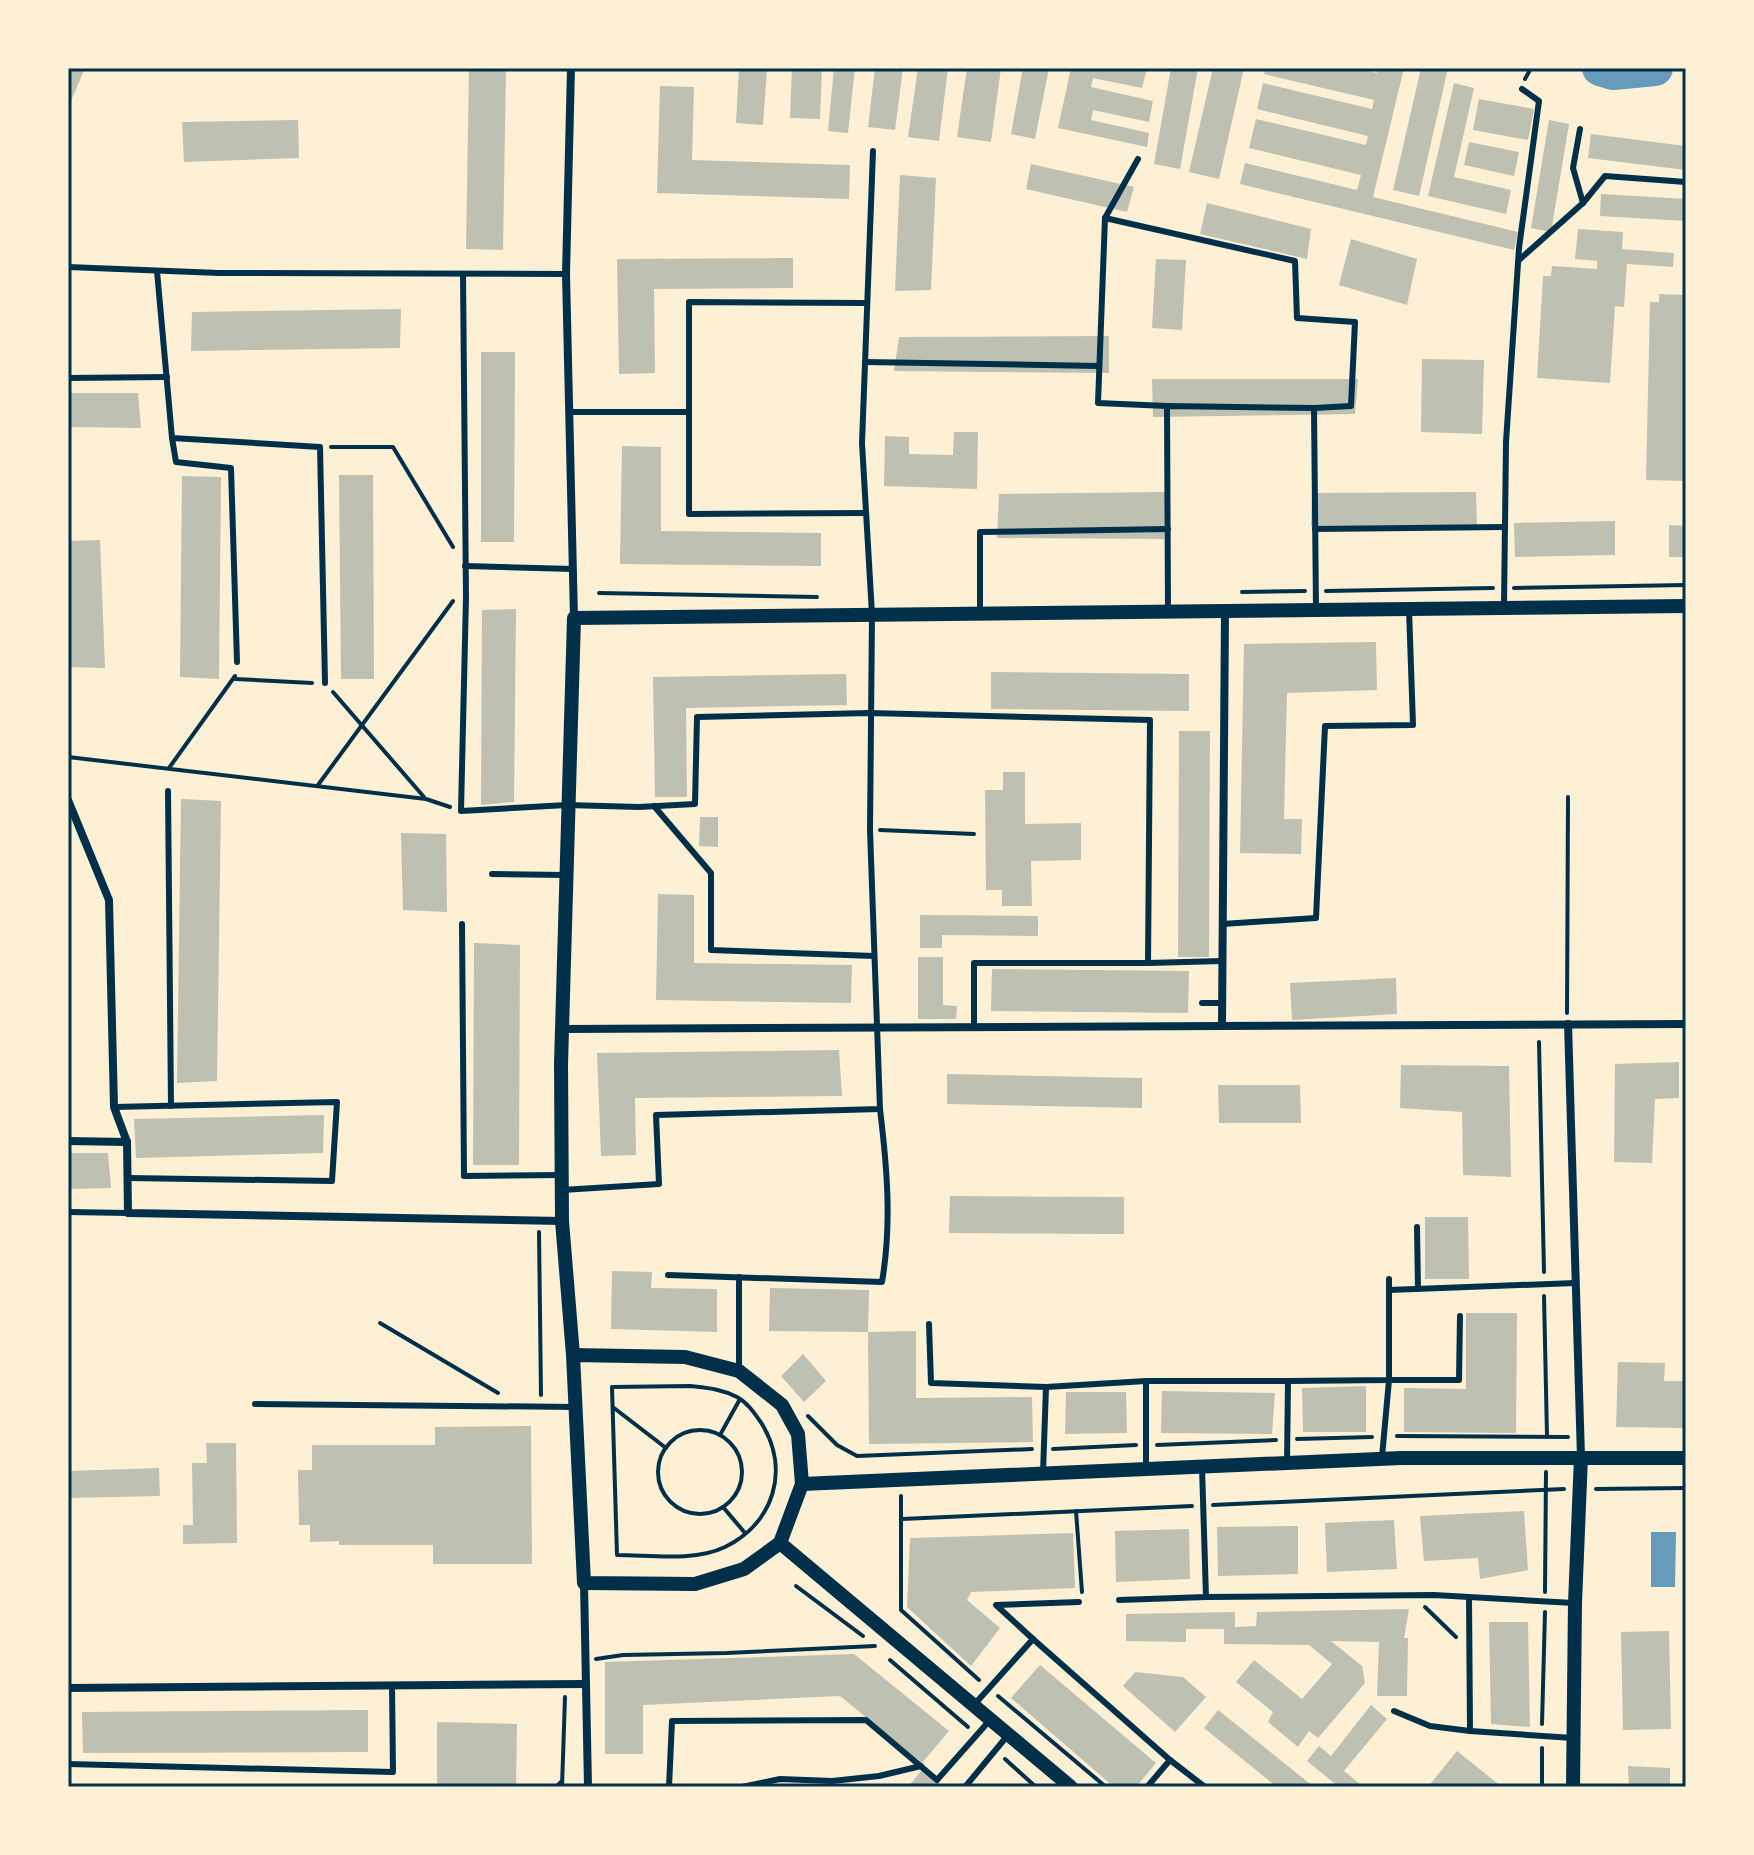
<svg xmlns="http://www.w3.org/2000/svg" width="1754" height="1855" viewBox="0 0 1754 1855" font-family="'Noto Sans',sans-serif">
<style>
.water{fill:#669bbc}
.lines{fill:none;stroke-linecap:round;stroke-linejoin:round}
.river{stroke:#669bbc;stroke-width:36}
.building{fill:#bec0b2}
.path{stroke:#003049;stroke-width:4}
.service{stroke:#003049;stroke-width:6}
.minor{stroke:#003049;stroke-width:8}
.tertiary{stroke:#003049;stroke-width:14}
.neatline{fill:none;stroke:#003049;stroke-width:3}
</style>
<rect width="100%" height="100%" fill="#fdf0d5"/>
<polygon class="water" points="1651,1532 1676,1532 1675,1587 1651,1587"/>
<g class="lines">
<polyline class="river" points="1600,68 1613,72 1655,68"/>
</g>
<g class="building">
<polygon points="68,68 85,68 68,108"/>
<polygon points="469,68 506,68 503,250 466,249"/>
<polygon points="739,68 767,68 763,125 736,123"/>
<polygon points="792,68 822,68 820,119 790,118"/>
<polygon points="834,68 855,68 848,133 828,131"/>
<polygon points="875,68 903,68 895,130 868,127"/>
<polygon points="918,68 948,68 939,141 908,137"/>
<polygon points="967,68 1001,68 991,142 957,137"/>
<polygon points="1023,68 1049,68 1035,139 1011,134"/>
<polygon points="1071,68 1147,68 1142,88 1093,78 1091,87 1153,101 1149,122 1093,110 1091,120 1149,133 1147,147 1058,128"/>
<polygon points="1171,68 1198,68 1180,169 1154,164"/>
<polygon points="1213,68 1244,68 1219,179 1189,172"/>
<polygon points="1266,68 1355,68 1377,73 1378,68 1404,68 1373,197 1518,232 1514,250 1240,184 1245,163 1357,190 1361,175 1249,148 1256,119 1366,145 1368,136 1257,109 1263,83 1372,109 1374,100 1264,74"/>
<polygon points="1421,68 1448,68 1419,196 1393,190"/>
<polygon points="1454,83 1474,88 1454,177 1511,190 1506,214 1428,196"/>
<polygon points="660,86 694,87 692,160 850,165 849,199 657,193"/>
<polygon points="1479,99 1534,109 1528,140 1473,130"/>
<polygon points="298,120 299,158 184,162 182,122"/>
<polygon points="1549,120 1569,124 1551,232 1531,228"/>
<polygon points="1591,134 1686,146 1686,170 1588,158"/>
<polygon points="1469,142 1519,152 1514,176 1464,165"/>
<polygon points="1031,164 1134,187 1127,212 1026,189"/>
<polygon points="900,175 936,178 931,290 895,291"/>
<polygon points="1601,194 1686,199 1686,221 1600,216"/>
<polygon points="1207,203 1311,229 1307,259 1200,234"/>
<polygon points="1578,229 1623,232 1622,249 1674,253 1673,267 1627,264 1624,307 1615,306 1610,383 1537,378 1543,276 1551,276 1552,266 1597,269 1597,261 1575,259"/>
<polygon points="1351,239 1417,259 1407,305 1339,285"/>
<polygon points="793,258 793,288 654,289 655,373 619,374 617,259"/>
<polygon points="1156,259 1186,260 1182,330 1152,328"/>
<polygon points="1659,294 1686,295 1686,481 1646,480 1650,302 1659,302"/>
<polygon points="401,309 400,348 191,351 192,312"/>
<polygon points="1109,336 1109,373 894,371 899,337"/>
<polygon points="481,352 515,352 514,542 481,542"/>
<polygon points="1422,359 1484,360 1482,434 1421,432"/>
<polygon points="1152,379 1358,379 1355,414 1153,417"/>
<polygon points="68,393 138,393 141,428 68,427"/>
<polygon points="954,432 978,432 977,489 884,486 885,436 909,437 909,454 953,455"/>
<polygon points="622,446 661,447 661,531 821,533 821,566 620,564"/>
<polygon points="339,475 373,475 374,679 341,679"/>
<polygon points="182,476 221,477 219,679 180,677"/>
<polygon points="1166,492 1164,539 997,538 999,494"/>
<polygon points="1476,492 1477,527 1311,526 1312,493"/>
<polygon points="1615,521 1615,555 1515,557 1514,523"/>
<polygon points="1669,525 1686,526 1686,557 1669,557"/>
<polygon points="100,540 105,668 68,667 68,541"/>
<polygon points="516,609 514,802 481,805 482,610"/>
<polygon points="1376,642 1377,690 1287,693 1284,819 1302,819 1301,854 1240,853 1244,644"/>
<polygon points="991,672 1189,674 1189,711 991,709"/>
<polygon points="846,674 847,705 686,708 687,797 655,797 653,677"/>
<polygon points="1179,731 1210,731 1209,957 1178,957"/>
<polygon points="1003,772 1025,772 1025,824 1081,823 1081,860 1031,861 1032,906 1002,906 1002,890 986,890 985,790 1003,790"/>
<polygon points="181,799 221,801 217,1081 177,1083"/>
<polygon points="700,817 718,817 718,847 699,846"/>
<polygon points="401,833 446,834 447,912 403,910"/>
<polygon points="658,894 694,895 694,963 852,965 851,1003 656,1000"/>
<polygon points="920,915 1038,916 1038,936 942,935 942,948 920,948"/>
<polygon points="474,943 520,945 519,1165 473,1165"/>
<polygon points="918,957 943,957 943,1005 957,1006 956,1019 918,1019"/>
<polygon points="992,969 1189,971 1188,1013 991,1011"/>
<polygon points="1396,978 1397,1014 1292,1020 1290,983"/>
<polygon points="839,1050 842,1096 635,1098 636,1155 601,1156 597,1053"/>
<polygon points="1679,1062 1679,1098 1655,1099 1652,1163 1614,1162 1615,1064"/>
<polygon points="1401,1065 1509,1066 1511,1177 1463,1175 1462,1112 1400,1108"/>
<polygon points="947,1074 1142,1078 1142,1108 947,1104"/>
<polygon points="1218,1085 1300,1085 1301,1123 1219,1123"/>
<polygon points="324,1115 323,1153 136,1158 134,1119"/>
<polygon points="68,1153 108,1153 111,1188 68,1189"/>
<polygon points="950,1196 1124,1197 1124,1234 949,1233"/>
<polygon points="1425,1217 1468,1217 1469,1279 1425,1279"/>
<polygon points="612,1271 652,1272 651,1288 717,1289 717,1332 611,1329"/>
<polygon points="770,1288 869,1290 868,1332 769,1331"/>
<polygon points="1466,1313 1517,1313 1516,1433 1404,1432 1404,1388 1466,1389"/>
<polygon points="916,1331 916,1398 1032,1397 1033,1442 869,1444 868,1332"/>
<polygon points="803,1354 826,1381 804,1402 781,1376"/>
<polygon points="1618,1362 1665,1363 1664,1381 1686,1381 1686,1428 1616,1427"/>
<polygon points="1366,1386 1366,1432 1303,1432 1302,1388"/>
<polygon points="1162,1391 1275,1393 1272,1434 1161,1433"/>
<polygon points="1066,1392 1126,1392 1127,1433 1065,1434"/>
<polygon points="531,1426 532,1564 433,1564 433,1545 339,1545 339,1541 310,1542 310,1525 299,1525 298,1470 312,1470 312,1445 435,1445 435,1427"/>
<polygon points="206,1443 236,1443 237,1543 183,1544 183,1525 193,1525 192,1463 207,1463"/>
<polygon points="159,1468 160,1496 68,1498 68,1471"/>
<polygon points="1524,1511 1528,1570 1480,1579 1478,1558 1424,1561 1420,1516"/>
<polygon points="1394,1520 1397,1569 1327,1572 1325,1523"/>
<polygon points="1298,1526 1298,1574 1218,1576 1217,1527"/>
<polygon points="1189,1529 1190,1579 1116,1582 1115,1531"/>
<polygon points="1073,1533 1075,1588 971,1592 967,1600 1000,1628 971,1666 907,1607 910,1538"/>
<polygon points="1409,1609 1404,1638 1408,1638 1407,1696 1377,1696 1379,1642 1331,1641 1362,1666 1365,1683 1318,1738 1309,1731 1298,1747 1268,1722 1273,1712 1236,1682 1254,1660 1302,1699 1332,1664 1309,1645 1224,1644 1224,1629 1186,1629 1186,1642 1126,1641 1126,1614 1235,1612 1235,1627 1256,1626 1257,1612"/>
<polygon points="1489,1622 1528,1622 1530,1727 1491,1724"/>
<polygon points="1669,1631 1671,1729 1623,1730 1621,1632"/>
<polygon points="854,1654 949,1731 922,1763 840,1696 643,1705 643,1754 605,1754 605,1662"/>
<polygon points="1040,1665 1156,1763 1136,1787 1114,1787 1011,1698"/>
<polygon points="1135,1672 1183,1677 1206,1697 1175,1732 1123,1686"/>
<polygon points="1371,1705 1387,1719 1344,1771 1360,1784 1358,1787 1331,1787 1334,1783 1307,1761 1319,1746 1331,1756"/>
<polygon points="368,1710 368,1752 83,1753 82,1712"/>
<polygon points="1218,1710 1314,1787 1277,1787 1204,1728"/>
<polygon points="437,1722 517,1724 516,1787 437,1787"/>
<polygon points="1457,1751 1502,1787 1428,1787"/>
<polygon points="1628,1766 1670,1768 1670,1787 1629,1787"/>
<polygon points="922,1770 943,1787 908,1787"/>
</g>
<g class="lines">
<g class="path">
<polyline points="1525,79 1531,68"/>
<polyline points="331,447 393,447 453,547"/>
<polyline points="1514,588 1686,585"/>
<polyline points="1326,591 1493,588"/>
<polyline points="1242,592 1305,591"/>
<polyline points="599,593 817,597"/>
<polyline points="235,679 312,683"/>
<polyline points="333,692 424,797"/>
<polyline points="68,757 426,799 450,807"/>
<polyline points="169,768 235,676"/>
<polyline points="318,785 453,601"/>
<polyline points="880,830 974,834"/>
<polyline points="1567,1013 1568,797"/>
<polyline points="1539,1042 1544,1272"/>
<polyline points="539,1232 541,1395"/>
<polyline points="1544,1296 1547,1436"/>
<polyline points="380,1323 498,1393"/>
<path d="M690,1386C707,1388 722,1389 737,1397C748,1403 755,1414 762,1424C790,1470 774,1523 725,1547C694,1562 650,1555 617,1555L612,1387Z"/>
<polyline points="614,1408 666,1448"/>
<polyline points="808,1416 837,1445 857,1456 1032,1449"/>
<circle cx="700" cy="1472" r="42"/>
<polyline points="720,1435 740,1399"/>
<polyline points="1397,1436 1568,1437"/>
<polyline points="1297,1439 1372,1437"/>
<polyline points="1157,1445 1276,1440"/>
<polyline points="1053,1449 1136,1445"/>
<polyline points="1596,1489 1686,1488"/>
<polyline points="901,1496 901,1610 979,1680"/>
<polyline points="1213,1505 1564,1489"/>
<polyline points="723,1507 745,1533"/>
<polyline points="1076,1511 1082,1592"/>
<polyline points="902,1519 1192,1506"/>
<polyline points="796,1586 863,1636"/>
<polyline points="1545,1592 1546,1472"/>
<polyline points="1425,1607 1456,1637"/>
<polyline points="596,1659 623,1655 727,1653 875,1646"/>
<polyline points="890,1660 968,1727"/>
<polyline points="998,1696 1106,1787"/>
<polyline points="1542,1724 1545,1612"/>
<polyline points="1542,1748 1542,1787"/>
<polyline points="1005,1759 1036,1787"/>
<polyline points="556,1787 562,1781"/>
<polyline points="562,1787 565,1697"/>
</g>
<g class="service">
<polyline points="1580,129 1573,168 1583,203"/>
<polyline points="1105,218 1138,159"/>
<polyline points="1519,260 1583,203 1605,176 1686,182"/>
<polyline points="68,267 219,273 566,274"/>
<polyline points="157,271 172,438 320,447 325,683"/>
<polyline points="463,274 466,597 461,811 567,805 639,807 695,804 697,717 870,713 1150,720 1148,963 974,963 974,1027"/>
<polyline points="865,362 1099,366"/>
<polyline points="68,378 167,377"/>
<polyline points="1167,406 1098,403 1105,218 1295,261 1297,318 1355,322 1351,406 1314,408"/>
<polyline points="569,412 689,412"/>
<polyline points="172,438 176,462 231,468 237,662"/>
<polyline points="866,513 689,514 689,302 867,303"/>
<polyline points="1315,529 1505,527"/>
<polyline points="465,566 573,569"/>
<polyline points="1504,606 1506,442 1519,248 1539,101 1522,89"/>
<polyline points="1168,611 1167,406 1314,408 1316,608"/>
<polyline points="980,612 980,532 1168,529"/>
<polyline points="168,791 171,1106"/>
<polyline points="654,806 711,873 711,950 874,956"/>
<polyline points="492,874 565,875"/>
<polyline points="462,924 464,1176 562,1175"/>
<polyline points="1222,924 1316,918 1325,726 1413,725 1409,609"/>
<polyline points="1148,963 1222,961"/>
<polyline points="1202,1003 1222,1003"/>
<polyline points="114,1107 337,1102 332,1181 129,1178"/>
<polyline points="562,1190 659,1184 656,1115 880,1109 870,830 872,614 862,443 873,151"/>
<polyline points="68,1212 128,1213"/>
<polyline points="1417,1227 1418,1289"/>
<path d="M668,1275L882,1282C892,1224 887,1167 880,1109"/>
<polyline points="1389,1290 1575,1283"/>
<polyline points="929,1324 931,1383 1046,1387 1146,1381 1288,1381"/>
<polyline points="739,1370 739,1277"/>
<polyline points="255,1404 575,1407"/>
<polyline points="1382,1457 1389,1380 1459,1380 1460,1316"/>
<polyline points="1287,1463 1288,1381 1389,1380 1389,1279"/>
<polyline points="1146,1469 1146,1381"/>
<polyline points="1043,1473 1046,1387"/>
<polyline points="1206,1597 1434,1595 1574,1603"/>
<polyline points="1469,1597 1470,1731 1573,1738"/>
<polyline points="1119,1600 1206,1597 1202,1467"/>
<polyline points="1033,1639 1170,1760 1147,1787"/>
<polyline points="973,1706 1033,1639 996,1605 1079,1602"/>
<polyline points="1394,1711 1430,1726 1470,1731"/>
<polyline points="1170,1760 1205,1787"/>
<polyline points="68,1764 393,1772 392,1685"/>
<polyline points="669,1787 672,1721 866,1720 937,1780 990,1720"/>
<polyline points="742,1787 780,1779 832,1781 879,1776 921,1766"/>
<polyline points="965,1787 1008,1735"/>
</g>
<g class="minor">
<polyline points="571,68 566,274 574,618"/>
<polyline points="68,800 109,900 114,1107 127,1142 128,1213 562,1221"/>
<polyline points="1568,1024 1581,1457"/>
<polyline points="1222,1025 1225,611"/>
<polyline points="563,1029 1686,1024"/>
<polyline points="68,1141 127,1142"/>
<polyline points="584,1583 588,1787"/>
<polyline points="68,1688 586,1684"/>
</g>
<g class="tertiary">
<polyline points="573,1355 562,1221 561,1064 574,618 1686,606"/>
<polygon points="573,1355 685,1357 739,1371 782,1405 798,1434 802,1484 780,1543 744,1569 695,1584 584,1583"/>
<polyline points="802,1484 1401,1458 1686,1458"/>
<polyline points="780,1543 1071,1787"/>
<polyline points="1573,1787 1575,1603 1581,1457"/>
</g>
</g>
<rect width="1754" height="1855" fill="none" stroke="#fdf0d5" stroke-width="140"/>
<rect x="70" y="70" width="1614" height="1715" class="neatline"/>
</svg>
